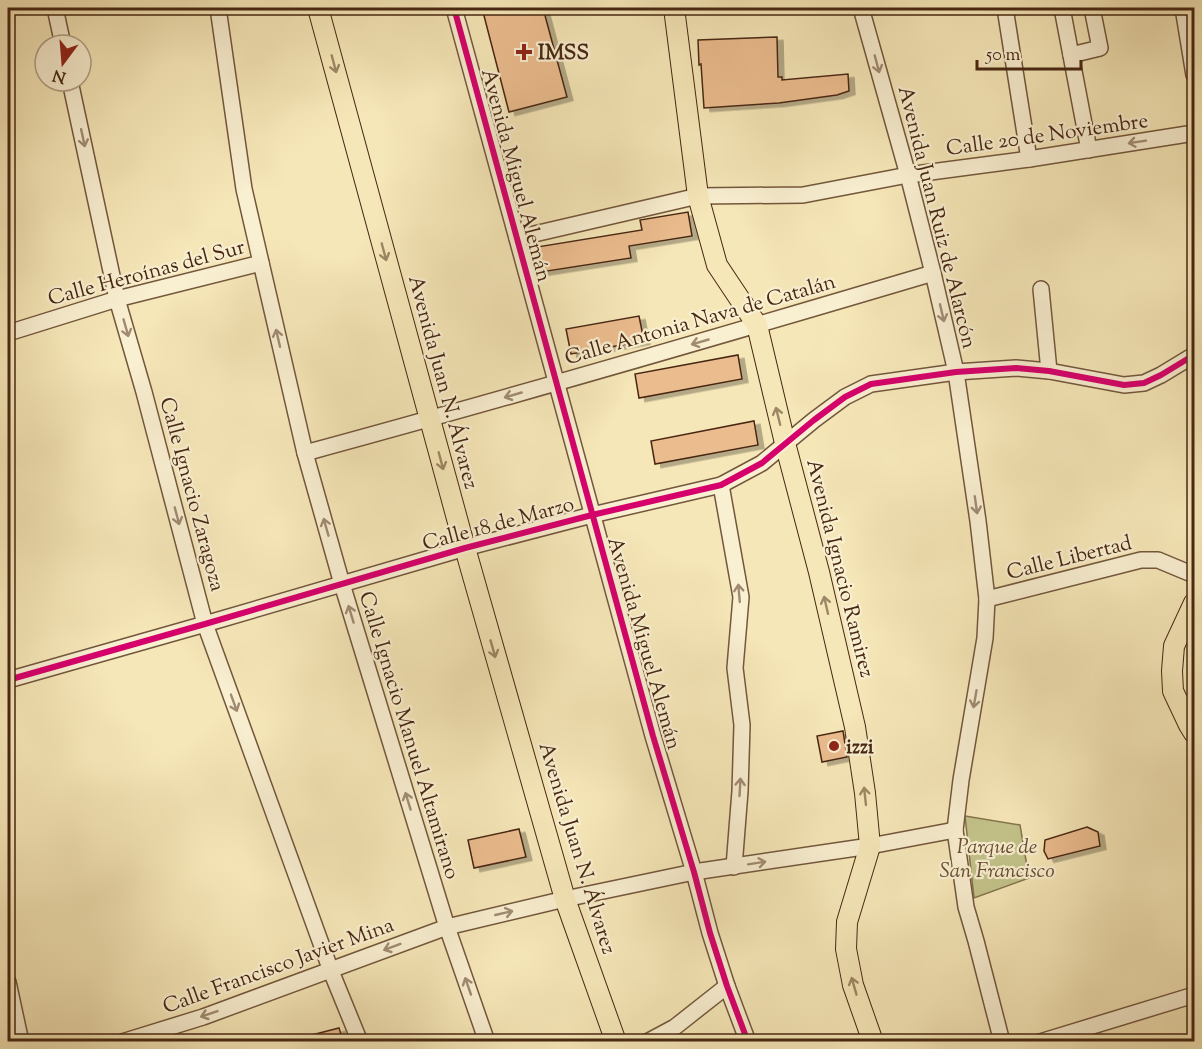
<svg xmlns="http://www.w3.org/2000/svg" width="1202" height="1049" viewBox="0 0 1202 1049" font-family="'Sorts Mill Goudy',serif">
<style>
.green{fill:#c3c38a;stroke:#85754e;stroke-width:1.5}
.building{fill:#ebbc8e;stroke:#472712;stroke-width:1.5;filter:url(#shadow)}
.lines{fill:none;stroke-linecap:round;stroke-linejoin:round}
.minor-casing{stroke:#73573c;stroke-width:18}
.major-casing{stroke:#472712;stroke-width:22}
.minor{stroke:#f9efd1;stroke-width:15}
.major{stroke:#f6e7b8;stroke-width:20}
.cycleway-casing{stroke:#f9efd1;stroke-width:10}
.cycleway{stroke:#d6006c;stroke-width:6}
.oneway{stroke:#9e8765}
.oneway2{stroke:#a08b72}
.poi-dot{fill:#8f2418;stroke:#f9efd1;stroke-width:2}
.labels{text-anchor:middle;stroke-width:4.5;stroke-linejoin:round;paint-order:stroke}
.poi-label{font-size:21px;font-weight:bold;fill:#472712;stroke:#f9efd1;text-anchor:start}
.street-label{font-size:21px;fill:#472712;stroke:#f9efd1}
.park-label{font-size:21px;font-style:italic;fill:#664e30;stroke:#f9efd1}
</style>
<defs>
<filter id="shadow"><feDropShadow dx="6" dy="3.5" stdDeviation="0" flood-color="#0004"/></filter>
</defs>
<rect width="100%" height="100%" fill="#f6e7b8"/>
<filter id="stains"><feTurbulence type="fractalNoise" baseFrequency=".00333" numOctaves="4"/><feColorMatrix values="0 0 0 0 .2 0 0 0 0 .09 0 0 0 0 .02 0 0 0 .5 -.17"/></filter>
<radialGradient id="worn" r=".72"><stop offset=".6" stop-color="#630" stop-opacity="0"/><stop offset="1" stop-color="#630" stop-opacity=".3"/></radialGradient>
<polygon class="green" points="965,816 1020,825 1029,878 974,898"/>
<g class="building">
<polygon points="482,8 543,8 567,97 509,112"/>
<polygon points="777,37 778,77 782,77 782,80 848,74 849,91 837,95 779,103 704,108 701,64 699,65 698,40"/>
<polygon points="688,212 692,236 629,246 631,258 541,272 537,247 642,230 640,220"/>
<polygon points="639,316 644,341 571,354 566,329"/>
<polygon points="738,355 742,379 639,398 635,374"/>
<polygon points="754,421 758,445 655,464 651,441"/>
<polygon points="843,731 847,757 822,762 817,736"/>
<polygon points="1087,827 1098,832 1100,846 1048,859 1044,851 1045,840"/>
<polygon points="519,829 526,857 474,868 468,840"/>
<polygon points="339,1028 343,1041 301,1041 300,1038"/>
</g>
<g class="lines">
<defs>
<g id="minor">
<polyline points="55,8 63,45"/>
<polyline points="218,8 244,189 305,453 342,584 447,927 487,1042"/>
<polyline points="454,8 653,736 694,872 710,933 727,986 748,1042"/>
<polyline points="861,8 908,175 933,273 956,372 978,521 987,599 985,638 961,780 955,830 966,907 976,941 1002,1042"/>
<polyline points="1005,8 1029,159"/>
<polyline points="1062,8 1089,150"/>
<polyline points="1183,8 1194,75"/>
<polyline points="1071,55 1100,48 1092,8"/>
<polyline points="70,81 117,299 144,392 205,624 331,971 360,1042"/>
<polyline points="517,238 698,196 803,195 908,175 1029,159 1194,133"/>
<polyline points="1041,289 1049,371"/>
<polyline points="8,333 117,299 261,263"/>
<path d="M305,453C515,396 724,335 933,273"/>
<polyline points="721,485 741,597 735,668 742,725 740,791 734,867"/>
<polyline points="987,599 1141,560 1158,560 1194,575"/>
<polyline points="8,680 205,624 465,548 592,515 721,485 762,463 814,420 845,397 871,384 956,372 1016,368 1049,371 1124,385 1144,383 1161,375 1194,355"/>
<polyline points="8,982 21,1042"/>
<polyline points="122,1042 203,1017 447,927 565,899 694,872 870,846 955,830"/>
<polyline points="647,1042 675,1027 727,986"/>
<polyline points="1040,1042 1194,995"/>
</g>
<g id="major">
<polyline points="318,8 465,548 565,899 616,1042"/>
<polyline points="674,8 698,196 717,265 757,325 785,443 819,572 855,727 865,793 870,846 847,922 846,949 853,985 873,1042"/>
<polyline points="1194,603 1174,646 1172,671 1173,691 1189,725 1194,733"/>
</g>
</defs>
<use href="#minor" class="minor-casing"/>
<use href="#major" class="major-casing"/>
<use href="#minor" class="minor"/>
<use href="#major" class="major"/>
<defs>
<g id="cycleway">
<polyline points="454,8 653,736 694,872 710,933 727,986 748,1042"/>
<polyline points="8,680 205,624 465,548 592,515 721,485 762,463 814,420 845,397 871,384 956,372 1016,368 1049,371 1124,385 1144,383 1161,375 1194,355"/>
</g>
</defs>
<use href="#cycleway" class="cycleway-casing"/>
<use href="#cycleway" class="cycleway"/>
</g>
<defs><path id="oneway-shaft" d="M-6 0H5M1.5-3L5.5 0L1.5 3" fill="none" stroke-width="1.6" stroke-linecap="round" stroke-linejoin="round" transform="scale(1.5)"/></defs>
<g class="oneway">
<use href="#oneway-shaft" transform="translate(334 64) rotate(75)"/>
<use href="#oneway-shaft" transform="translate(384 252) rotate(75)"/>
<use href="#oneway-shaft" transform="translate(778 416) rotate(-104)"/>
<use href="#oneway-shaft" transform="translate(441 461) rotate(75)"/>
<use href="#oneway-shaft" transform="translate(826 605) rotate(-103)"/>
<use href="#oneway-shaft" transform="translate(493 649) rotate(74)"/>
<use href="#oneway-shaft" transform="translate(865 796) rotate(-96)"/>
<use href="#oneway-shaft" transform="translate(854 986) rotate(-106)"/>
</g>
<g class="oneway2">
<use href="#oneway-shaft" transform="translate(877 64) rotate(75)"/>
<use href="#oneway-shaft" transform="translate(83 138) rotate(78)"/>
<use href="#oneway-shaft" transform="translate(1137 142) rotate(171)"/>
<use href="#oneway-shaft" transform="translate(942 313) rotate(77)"/>
<use href="#oneway-shaft" transform="translate(126 328) rotate(74)"/>
<use href="#oneway-shaft" transform="translate(278 338) rotate(-103)"/>
<use href="#oneway-shaft" transform="translate(700 342) rotate(164)"/>
<use href="#oneway-shaft" transform="translate(513 395) rotate(164)"/>
<use href="#oneway-shaft" transform="translate(976 505) rotate(82)"/>
<use href="#oneway-shaft" transform="translate(177 516) rotate(75)"/>
<use href="#oneway-shaft" transform="translate(326 527) rotate(-106)"/>
<use href="#oneway-shaft" transform="translate(739 593) rotate(-95)"/>
<use href="#oneway-shaft" transform="translate(351 614) rotate(-107)"/>
<use href="#oneway-shaft" transform="translate(975 699) rotate(100)"/>
<use href="#oneway-shaft" transform="translate(234 703) rotate(70)"/>
<use href="#oneway-shaft" transform="translate(740 787) rotate(-87)"/>
<use href="#oneway-shaft" transform="translate(408 801) rotate(-107)"/>
<use href="#oneway-shaft" transform="translate(757 863) rotate(-9)"/>
<use href="#oneway-shaft" transform="translate(504 913) rotate(-13)"/>
<use href="#oneway-shaft" transform="translate(392 947) rotate(160)"/>
<use href="#oneway-shaft" transform="translate(468 986) rotate(-109)"/>
<use href="#oneway-shaft" transform="translate(209 1014) rotate(161)"/>
</g>
<g class="poi-dot">
<path d="M521 43h6v6h6v6h-6v6h-6v-6h-6v-6h6z"/>
<circle cx="834" cy="746" r="6"/>
</g>
<g class="labels">
<g class="poi-label">
<text x="538" y="59">IMSS</text>
<text x="846" y="753">izzi</text>
</g>
<g class="street-label">
<text transform="translate(1047 134) rotate(-8)" y="7">Calle 20 de Noviembre</text>
<text transform="translate(517 175) rotate(75)" y="7">Avenida Miguel Alemán</text>
<text transform="translate(938 217) rotate(76)" y="7">Avenida Juan Ruiz de Alarcón</text>
<text transform="translate(146 272) rotate(-15)" y="7">Calle Heroínas del Sur</text>
<text transform="translate(700 319) rotate(-16)" y="7">Calle Antonia Nava de Catalán</text>
<text transform="translate(444 382) rotate(75)" y="7">Avenida Juan N. Álvarez</text>
<text transform="translate(193 494) rotate(75)" y="7">Calle Ignacio Zaragoza</text>
<text transform="translate(498 523) rotate(-15)" y="7">Calle 18 de Marzo</text>
<text transform="translate(1069 557) rotate(-14)" y="7">Calle Libertad</text>
<text transform="translate(841 568) rotate(76)" y="7">Avenida Ignacio Ramirez</text>
<text transform="translate(645 643) rotate(74)" y="7">Avenida Miguel Alemán</text>
<text transform="translate(410 735) rotate(73)" y="7">Calle Ignacio Manuel Altamirano</text>
<text transform="translate(578 848) rotate(73)" y="7">Avenida Juan N. Álvarez</text>
<text transform="translate(278 965) rotate(-20)" y="7">Calle Francisco Javier Mina</text>
</g>
<g class="park-label">
<text x="997" y="853">Parque de<tspan x="997" dy="24">San Francisco</tspan></text>
</g>
</g>
<rect width="1202" height="1049" fill="none" stroke="#f6e7b8" stroke-width="30"/>
<rect x="9" y="9" width="1184" height="1031" fill="none" stroke="#472712" stroke-width="3"/>
<rect x="15" y="15" width="1172" height="1019" fill="none" stroke="#472712" stroke-width="1.5"/>
<g transform="translate(63 63) rotate(196)"><circle r="28" fill="#f9efd1" stroke="#b29f85" stroke-width="1.5"/>
<path d="M0-4.5L10 22L0 15L-10 22Z" fill="#8f2418"/>
<text y="-9" font-size="16" font-weight="bold" text-anchor="middle" fill="#472712">N</text>
</g>
<path d="M977 60v9h104v-9" fill="none" stroke="#472712" stroke-width="3"/>
<text x="986" y="60" font-size="18" fill="#472712" stroke="#f9efd1" stroke-width="4.5" paint-order="stroke">50 m</text>
<rect width="100%" height="100%" filter="url(#stains)"/>
<rect width="100%" height="100%" fill="url(#worn)"/>
</svg>
